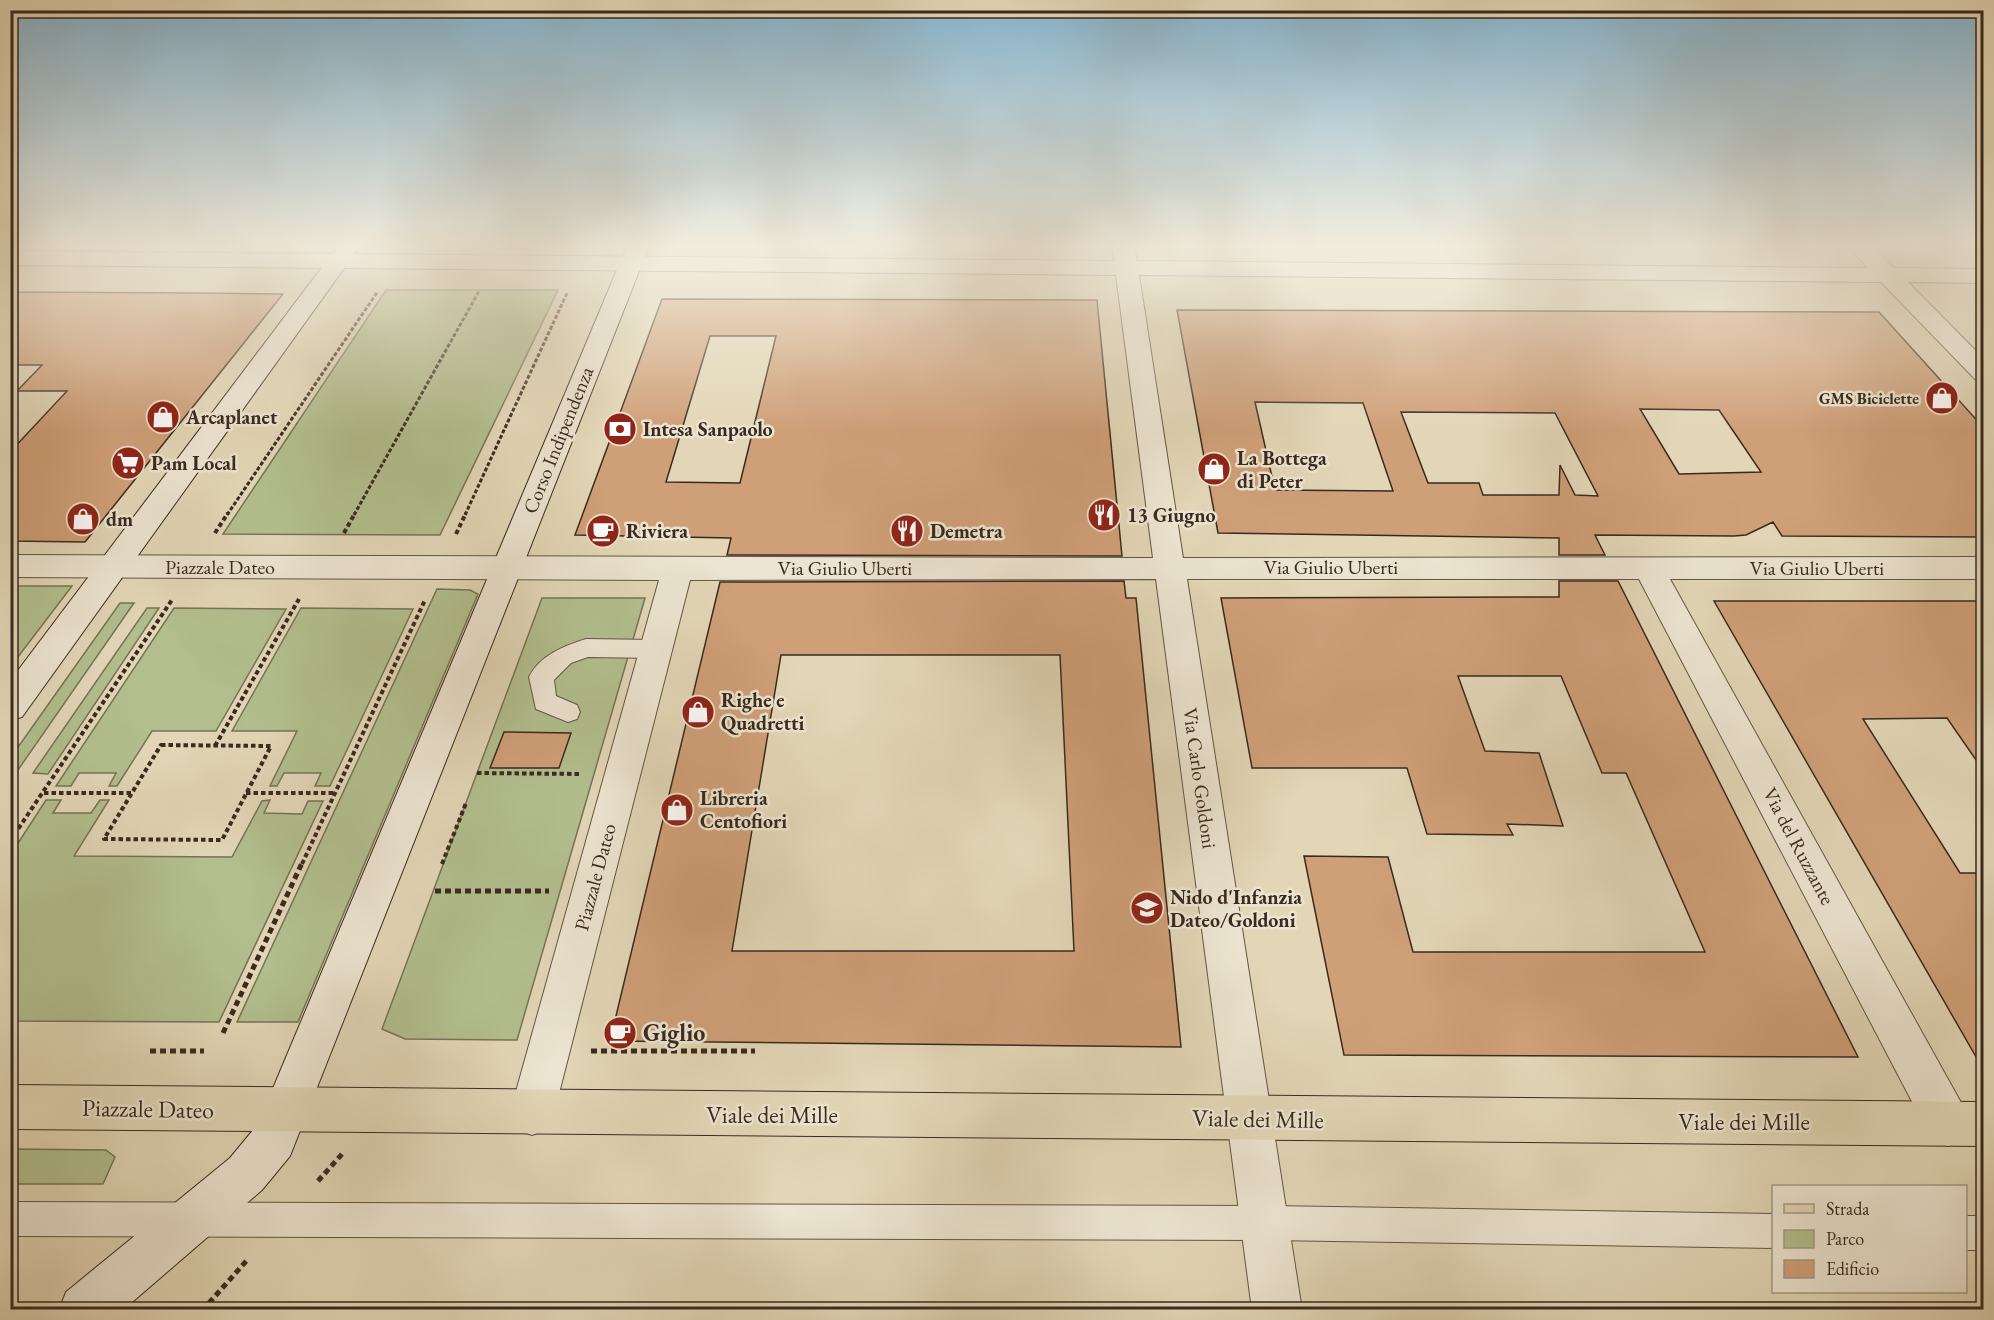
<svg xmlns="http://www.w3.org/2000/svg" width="1994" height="1320" viewBox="0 0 1994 1320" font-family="'EB Garamond',serif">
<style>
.green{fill:#b2be8e;stroke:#767456;stroke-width:1.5}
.building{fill:#cf9f78;stroke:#392a1f;stroke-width:1.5;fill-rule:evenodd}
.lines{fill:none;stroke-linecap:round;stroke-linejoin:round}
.lane-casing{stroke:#635545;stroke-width:2}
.street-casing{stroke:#635545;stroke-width:2}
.secondary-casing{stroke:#392a1f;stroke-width:2}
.primary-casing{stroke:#392a1f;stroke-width:2}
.path-far2{stroke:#392a1f;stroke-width:3;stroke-dasharray:4 2;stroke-linecap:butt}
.path-far1{stroke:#392a1f;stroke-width:4;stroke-dasharray:4.5 3;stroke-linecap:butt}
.path{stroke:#392a1f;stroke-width:5;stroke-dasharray:6 4;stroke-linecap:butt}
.lane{fill:#ece4d0;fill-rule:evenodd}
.street{fill:#ece4d0;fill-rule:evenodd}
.secondary{fill:#ece4d0;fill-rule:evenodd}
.primary{fill:#e2d6b6;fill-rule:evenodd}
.labels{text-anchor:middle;stroke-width:5;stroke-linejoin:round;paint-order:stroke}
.far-poi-label{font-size:16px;font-weight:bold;fill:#392a1f;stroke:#ece4d0;text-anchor:end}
.poi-label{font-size:20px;font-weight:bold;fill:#392a1f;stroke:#ece4d0;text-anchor:start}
.street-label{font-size:20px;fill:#392a1f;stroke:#ece4d0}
.near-poi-label{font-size:24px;font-weight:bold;fill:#392a1f;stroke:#ece4d0;text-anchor:start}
.near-street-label{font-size:24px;fill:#392a1f;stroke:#ece4d0}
</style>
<rect width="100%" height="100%" fill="#e2d6b6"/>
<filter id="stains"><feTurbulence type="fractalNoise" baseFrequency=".00333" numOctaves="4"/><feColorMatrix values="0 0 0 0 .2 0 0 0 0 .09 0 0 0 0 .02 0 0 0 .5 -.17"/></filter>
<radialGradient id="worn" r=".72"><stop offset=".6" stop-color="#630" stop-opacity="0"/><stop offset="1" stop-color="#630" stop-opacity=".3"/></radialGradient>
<g class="green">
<polygon points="386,290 558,290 440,535 223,534"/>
<polygon points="11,586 72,586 11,666 10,586"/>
<polygon points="437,589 470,590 478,594 298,1022 237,1022"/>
<polygon points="542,598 645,598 517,1040 405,1039 382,1029"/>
<polygon points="120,603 134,603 11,780 11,757"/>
<polygon points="147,608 159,608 48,774 33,773"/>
<polygon points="174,608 286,609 216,731 152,731 117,786 109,786 116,773 79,773 71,786 56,786"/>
<polygon points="301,608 413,609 330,786 315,786 321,773 284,773 277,786 270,786 297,731 232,731"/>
<polygon points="46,800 61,800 53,813 91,813 100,800 109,800 74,856 232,857 262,801 270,800 264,813 302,814 308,801 323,801 219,1022 11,1021 11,854"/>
<polygon points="11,1149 106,1150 115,1157 103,1184 11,1184"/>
</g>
<g class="building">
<polygon points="10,292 198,293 283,294 85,542 10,541 10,452 67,391 17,391 42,365 10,365"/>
<path d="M662,299L1097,300L1122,556L727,555L731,538L575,535ZM710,336H776L740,483L666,482Z"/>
<path d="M1177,310L1879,312L1983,427V537L1782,536L1773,522L1746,535L1734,536L1595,535L1605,555H1559V538L1218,533ZM1255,402L1363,403L1393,491L1275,490ZM1640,409L1719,410L1761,472L1679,474ZM1401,412L1555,413L1598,496L1575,495L1560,465L1559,495H1483L1479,483H1428Z"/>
<path d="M1124,581L1126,598H1136L1181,1047L610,1041L720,582ZM781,655H1060L1074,951H732Z"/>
<polygon points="1559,581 1618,581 1858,1057 1344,1055 1304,856 1388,857 1413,952 1705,952 1626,773 1602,773 1561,676 1458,676 1485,751 1539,753 1563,826 1507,824 1513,835 1427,834 1407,768 1252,768 1221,598 1559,597"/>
<polygon points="1714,601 1983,601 1983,770 1947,718 1863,719 1960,873 1983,873 1983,1069"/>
<polygon points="504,732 571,733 559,768 490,768"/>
</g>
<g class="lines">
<defs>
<g id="lane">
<path d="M586,639L656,640L664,643L668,649L664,655L656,658L588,657L571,663L554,680L556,696L577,705L580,712L577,719L568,722L536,709L529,677C540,655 564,646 586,639Z"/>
<polygon points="10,1202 1265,1206 1774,1214 1774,1248 1265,1240 10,1236"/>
<rect x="1966" y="1216" width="18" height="34"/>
</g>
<polygon id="street" points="1112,246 1134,246 1137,261 1868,268 1848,246 1871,246 1894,268 1984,269 1984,283 1908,282 1984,359 1984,382 1975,379 1881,282 1139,275 1183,558 1984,557 1984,579 1670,579 1964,1108 1970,1124 1964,1140 1948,1146 1932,1140 1639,579 1187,579 1302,1310 1252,1310 1156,579 690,580 554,1113 548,1129 532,1135 516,1129 510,1113 659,580 10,577 10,555 1153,558 1116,275 10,265 10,251 1114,261"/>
<g id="secondary">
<polygon points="338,246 360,246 22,717 10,720 10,681"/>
<polygon points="627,246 649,246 290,1156 262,1190 123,1310 59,1310 66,1292 230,1158 258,1124"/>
</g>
<polygon id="primary" points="10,1085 1984,1102 1984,1146 10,1129"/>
</defs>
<use href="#lane" class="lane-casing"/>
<use href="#street" class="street-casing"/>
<use href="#secondary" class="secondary-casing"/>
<use href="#primary" class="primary-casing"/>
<g class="path-far2">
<polyline points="227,515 378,291"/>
<polyline points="354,515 479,291"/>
<polyline points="465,515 567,293"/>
</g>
<g class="path-far1">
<polyline points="215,533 228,513"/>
<polyline points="344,533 355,513"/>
<polyline points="456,534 466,513"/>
<polygon points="161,745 271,746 222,840 104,839"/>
<polyline points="215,746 299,599"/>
<polyline points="477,773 581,774"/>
<polyline points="44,793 132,793"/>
<polyline points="246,793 334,793"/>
<polyline points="10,841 172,600"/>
<polyline points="302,864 425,600"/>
<polyline points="442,864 466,803"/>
</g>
<g class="path">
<polyline points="435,891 549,891"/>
<polyline points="223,1033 302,863"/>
<polyline points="150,1051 204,1051"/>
<polyline points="591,1051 755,1051"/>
<polyline points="318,1181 343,1153"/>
<polyline points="209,1303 248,1259"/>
</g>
<use href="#lane" class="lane"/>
<use href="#street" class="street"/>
<use href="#secondary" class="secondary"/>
<use href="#primary" class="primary"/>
</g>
<linearGradient id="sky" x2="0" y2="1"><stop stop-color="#87b6d1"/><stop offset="0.57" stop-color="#f2edde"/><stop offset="1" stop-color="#f2edde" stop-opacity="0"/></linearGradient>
<rect width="1994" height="430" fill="url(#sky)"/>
<defs>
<symbol id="shop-disc" viewBox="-11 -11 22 22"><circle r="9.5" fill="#8f2418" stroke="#ece4d0"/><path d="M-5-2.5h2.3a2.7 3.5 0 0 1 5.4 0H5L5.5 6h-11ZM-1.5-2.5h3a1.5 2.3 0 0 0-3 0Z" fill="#fff"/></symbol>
<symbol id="bank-disc" viewBox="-11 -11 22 22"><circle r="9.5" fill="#8f2418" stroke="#ece4d0"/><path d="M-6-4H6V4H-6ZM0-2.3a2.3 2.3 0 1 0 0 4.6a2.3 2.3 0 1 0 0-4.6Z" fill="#fff"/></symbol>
<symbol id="supermarket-disc" viewBox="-11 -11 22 22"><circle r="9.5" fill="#8f2418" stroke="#ece4d0"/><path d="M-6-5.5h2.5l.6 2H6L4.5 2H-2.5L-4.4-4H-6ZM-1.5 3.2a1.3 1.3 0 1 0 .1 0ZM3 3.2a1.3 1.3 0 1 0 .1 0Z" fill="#fff"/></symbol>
<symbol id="restaurant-disc" viewBox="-11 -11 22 22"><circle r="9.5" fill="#8f2418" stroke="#ece4d0"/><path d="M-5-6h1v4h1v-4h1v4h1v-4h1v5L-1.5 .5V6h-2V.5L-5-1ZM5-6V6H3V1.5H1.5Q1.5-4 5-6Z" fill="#fff"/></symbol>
<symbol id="cafe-disc" viewBox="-11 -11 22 22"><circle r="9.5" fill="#8f2418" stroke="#ece4d0"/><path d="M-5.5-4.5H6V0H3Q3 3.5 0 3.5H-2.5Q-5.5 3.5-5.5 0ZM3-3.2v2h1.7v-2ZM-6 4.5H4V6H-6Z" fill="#fff"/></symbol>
<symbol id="school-disc" viewBox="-11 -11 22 22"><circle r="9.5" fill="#8f2418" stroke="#ece4d0"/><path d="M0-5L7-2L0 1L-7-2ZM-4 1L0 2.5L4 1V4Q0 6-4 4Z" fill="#fff"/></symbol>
</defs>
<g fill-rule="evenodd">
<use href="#shop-disc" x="1923" y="379" width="38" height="38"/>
<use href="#shop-disc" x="144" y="398" width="38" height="38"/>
<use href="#bank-disc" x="601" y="410" width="38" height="38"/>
<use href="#supermarket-disc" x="109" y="444" width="38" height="38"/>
<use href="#shop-disc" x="1195" y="450" width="38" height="38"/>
<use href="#restaurant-disc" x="1085" y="496" width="38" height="38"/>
<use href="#shop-disc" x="64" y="500" width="38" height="38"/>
<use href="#cafe-disc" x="584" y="512" width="38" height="38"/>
<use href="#restaurant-disc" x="888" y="512" width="38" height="38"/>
<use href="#shop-disc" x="679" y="693" width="38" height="38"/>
<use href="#shop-disc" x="658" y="791" width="38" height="38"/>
<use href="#school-disc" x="1128" y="889" width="38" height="38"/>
<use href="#cafe-disc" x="601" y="1014" width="38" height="38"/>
</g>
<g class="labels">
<g class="far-poi-label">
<text x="1919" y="404">GMS Biciclette</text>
</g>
<g class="poi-label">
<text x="186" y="424">Arcaplanet</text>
<text x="643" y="436">Intesa Sanpaolo</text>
<text x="1237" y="465">La Bottega<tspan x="1237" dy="23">di Peter</tspan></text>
<text x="151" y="470">Pam Local</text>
<text x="1127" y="522">13 Giugno</text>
<text x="106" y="526">dm</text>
<text x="626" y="538">Riviera</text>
<text x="930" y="538">Demetra</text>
<text x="721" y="707">Righe e<tspan x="721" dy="23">Quadretti</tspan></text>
<text x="700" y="805">Libreria<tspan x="700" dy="23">Centofiori</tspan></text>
<text x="1170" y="904">Nido d'Infanzia<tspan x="1170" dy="23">Dateo/Goldoni</tspan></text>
</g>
<g class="street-label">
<text transform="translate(558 440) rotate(-68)" y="7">Corso Indipendenza</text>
<text x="220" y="574">Piazzale Dateo</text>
<text x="1331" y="574">Via Giulio Uberti</text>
<text x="845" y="575">Via Giulio Uberti</text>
<text x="1817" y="575">Via Giulio Uberti</text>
<text transform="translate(1200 778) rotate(82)" y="7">Via Carlo Goldoni</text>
<text transform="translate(1799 846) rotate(62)" y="7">Via del Ruzzante</text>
<text transform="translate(595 877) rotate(-75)" y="7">Piazzale Dateo</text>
</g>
<g class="near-poi-label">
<text x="643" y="1041">Giglio</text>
</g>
<g class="near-street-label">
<text transform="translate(148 1109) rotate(1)" y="8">Piazzale Dateo</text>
<text x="772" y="1123">Viale dei Mille</text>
<text transform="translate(1258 1119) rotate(1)" y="8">Viale dei Mille</text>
<text x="1744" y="1130">Viale dei Mille</text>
</g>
</g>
<rect width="1994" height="1320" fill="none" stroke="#e2d6b6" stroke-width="36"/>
<rect x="12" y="12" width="1970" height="1296" fill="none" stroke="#392a1f" stroke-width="3"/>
<rect x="18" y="18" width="1958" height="1284" fill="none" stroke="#392a1f" stroke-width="1.5"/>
<rect x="1772" y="1185" width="195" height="108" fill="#ece4d0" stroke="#a49a89" stroke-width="1.5"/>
<rect x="1784" y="1204" width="30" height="9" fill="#e2d6b6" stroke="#a49a89" stroke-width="1.5"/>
<text x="1826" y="1215" font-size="18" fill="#392a1f">Strada</text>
<rect x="1784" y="1230" width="30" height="18" fill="#b2be8e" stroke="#a49a89" stroke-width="1.5"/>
<text x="1826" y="1245" font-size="18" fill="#392a1f">Parco</text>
<rect x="1784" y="1260" width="30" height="18" fill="#cf9f78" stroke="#a49a89" stroke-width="1.5"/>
<text x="1826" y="1275" font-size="18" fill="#392a1f">Edificio</text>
<rect width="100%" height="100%" filter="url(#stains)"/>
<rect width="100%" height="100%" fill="url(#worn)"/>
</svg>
